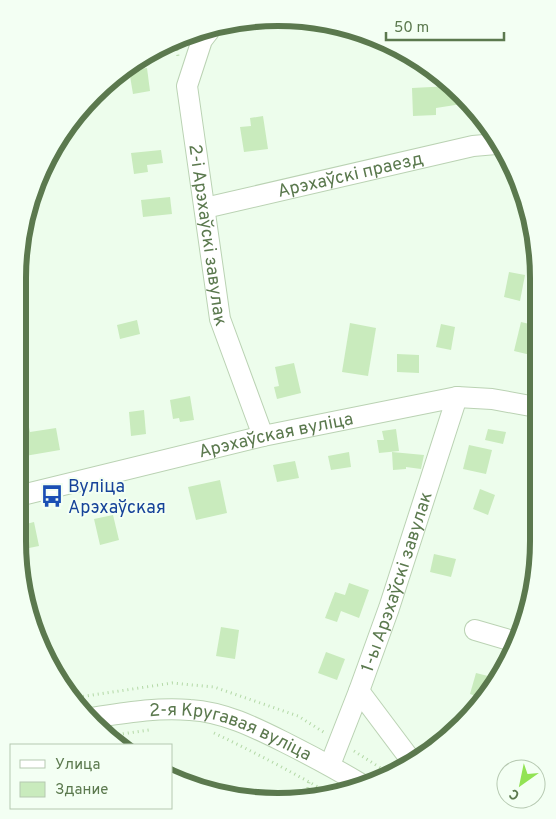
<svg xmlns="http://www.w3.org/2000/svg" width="556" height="819" viewBox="0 0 556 819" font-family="Overpass,sans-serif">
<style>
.building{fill:#c9ebbd}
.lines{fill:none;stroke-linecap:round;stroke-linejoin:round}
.minor-casing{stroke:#bad2b3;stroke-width:22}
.path{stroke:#b3d8a6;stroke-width:3;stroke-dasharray:1 4;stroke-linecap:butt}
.minor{stroke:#fff;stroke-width:20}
.labels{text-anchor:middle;stroke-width:4;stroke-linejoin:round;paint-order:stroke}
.street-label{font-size:18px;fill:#5b794e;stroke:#f3fff3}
.transit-label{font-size:18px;fill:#164399;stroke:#f3fff3;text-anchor:start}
.rim{fill:none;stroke:#5b794e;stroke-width:6}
</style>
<rect width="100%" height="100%" fill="#edfdec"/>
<g class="building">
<polygon points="147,68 150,91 133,94 129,70"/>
<polygon points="451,86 462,94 468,103 436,108 436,115 413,116 412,88"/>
<polygon points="263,116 268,149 244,152 240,127 251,126 250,118"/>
<polygon points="161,150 163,163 147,165 148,172 134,174 131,153"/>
<polygon points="170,197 172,214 143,217 141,200"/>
<polygon points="509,272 525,275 520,301 504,297"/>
<polygon points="137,320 140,334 120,339 117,325"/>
<polygon points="521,322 538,326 537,347 535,356 514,351"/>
<polygon points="350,323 376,328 368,376 342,372"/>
<polygon points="441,324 455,327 451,350 436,347"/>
<polygon points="397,354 419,355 419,373 397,372"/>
<polygon points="294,363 301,393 277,399 274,387 279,386 275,367"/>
<polygon points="190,396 194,420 180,422 179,418 173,419 170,400"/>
<polygon points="25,409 30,432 56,428 60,450 19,457 20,410"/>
<polygon points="144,410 146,434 131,436 129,412"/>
<polygon points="396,429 399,451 379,453 377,440 384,440 382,431"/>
<polygon points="488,429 506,432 503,444 485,440"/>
<polygon points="469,445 492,450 486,474 463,469"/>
<polygon points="349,452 351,467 331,470 328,456"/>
<polygon points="392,452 424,455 421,469 406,467 406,469 393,470"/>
<polygon points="295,461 299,478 277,482 273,465"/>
<polygon points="220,480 227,513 196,520 188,487"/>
<polygon points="480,489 495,495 488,515 473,509"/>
<polygon points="113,515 119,540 100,545 94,519"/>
<polygon points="34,522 39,546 19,550 18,533 23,532 22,525"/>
<polygon points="434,554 456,559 451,577 430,572"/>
<polygon points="349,583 369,590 359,618 341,611 337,622 325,618 335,592 345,595"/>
<polygon points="221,627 239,630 235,659 216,656"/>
<polygon points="326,652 345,659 337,680 318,673"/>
<polygon points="476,673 496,678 482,698 470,694"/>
</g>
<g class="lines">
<defs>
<g id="minor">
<path id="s1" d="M209,31L202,40L187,86L220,319L263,436"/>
<path id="s2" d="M205,208L473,146L496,144"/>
<path id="s3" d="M18,496L263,436L457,397L492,399L536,407"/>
<polyline points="475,630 516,642"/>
<polyline points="359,691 410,759 415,762"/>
<path id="s4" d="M91,718C124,713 157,707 190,710C224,712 254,727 284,742C310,755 336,769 361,784"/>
<path id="s5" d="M330,765L359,691L389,608L457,397"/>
</g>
</defs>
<use href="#minor" class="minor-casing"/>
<g class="path">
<polyline points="175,40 178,56"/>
<polyline points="73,698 172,683 214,687 298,716 325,733"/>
<path d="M214,733C254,752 294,773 332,795"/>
<polyline points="108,736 149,730"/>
<polyline points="354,751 390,774"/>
<polyline points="306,798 309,782"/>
</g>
<use href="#minor" class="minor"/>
</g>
<defs>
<symbol id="bus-bare" viewBox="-9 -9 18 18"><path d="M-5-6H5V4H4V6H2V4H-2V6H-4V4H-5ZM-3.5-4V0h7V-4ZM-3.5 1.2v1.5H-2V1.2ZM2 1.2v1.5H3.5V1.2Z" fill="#1a4fb4" stroke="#f3fff3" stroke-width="2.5" paint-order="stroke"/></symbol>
</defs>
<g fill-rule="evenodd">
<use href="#bus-bare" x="36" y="480" width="32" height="32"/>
</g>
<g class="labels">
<g class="street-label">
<text dy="6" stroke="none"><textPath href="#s2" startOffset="149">Арэхаўскі праезд</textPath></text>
<text dy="6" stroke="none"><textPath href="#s1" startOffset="210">2-і Арэхаўскі завулак</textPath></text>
<text dy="6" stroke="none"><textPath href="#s3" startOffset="265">Арэхаўская вуліца</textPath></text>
<text dy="6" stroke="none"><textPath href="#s5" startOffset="195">1-ы Арэхаўскі завулак</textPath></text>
<text dy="6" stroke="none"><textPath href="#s4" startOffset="144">2-я Кругавая вуліца</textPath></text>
</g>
<g class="transit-label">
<text x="68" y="492">Вуліца<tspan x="68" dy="21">Арэхаўская</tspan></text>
</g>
</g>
<path d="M0 0H556V819H0ZM278 26H278A252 252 0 0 1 530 278V541A252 252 0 0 1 278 793H278A252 252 0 0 1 26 541V278A252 252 0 0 1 278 26Z" fill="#f3fff3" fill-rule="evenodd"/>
<path class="rim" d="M278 26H278A252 252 0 0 1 530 278V541A252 252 0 0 1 278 793H278A252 252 0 0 1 26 541V278A252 252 0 0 1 278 26Z"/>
<rect x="10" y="744" width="162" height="65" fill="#f3fff3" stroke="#b6c9b1"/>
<rect x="20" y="760" width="25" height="8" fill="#ffffff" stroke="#b6c9b1"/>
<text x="55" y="769" font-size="15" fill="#5b794e">Улица</text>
<rect x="20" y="782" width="25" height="15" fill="#c9ebbd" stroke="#b6c9b1"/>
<text x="55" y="794" font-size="15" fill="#5b794e">Здание</text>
<g transform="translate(521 784) rotate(213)"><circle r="24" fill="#f3fff3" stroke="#b6c9b1"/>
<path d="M0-4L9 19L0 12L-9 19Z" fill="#92e354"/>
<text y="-8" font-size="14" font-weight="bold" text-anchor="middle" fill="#5b794e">С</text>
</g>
<path d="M386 32v8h118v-8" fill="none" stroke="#5b794e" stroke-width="2.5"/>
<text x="394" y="32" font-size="15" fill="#5b794e" stroke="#f3fff3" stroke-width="4" paint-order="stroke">50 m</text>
</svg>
